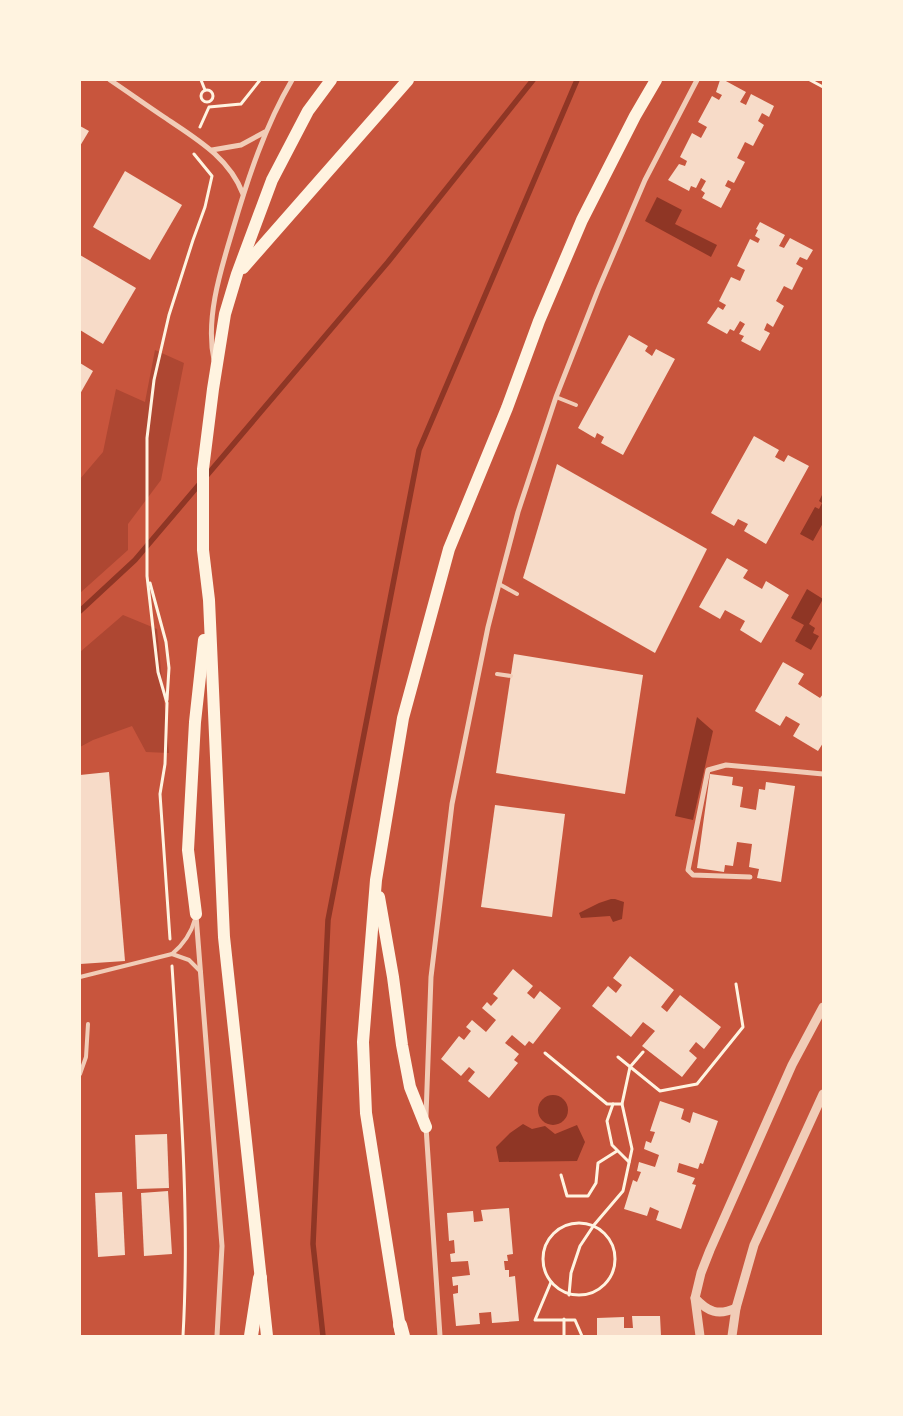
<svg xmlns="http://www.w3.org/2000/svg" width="903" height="1416" viewBox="0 0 903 1416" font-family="'Nunito Sans',sans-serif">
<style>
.green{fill:#ae4732}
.water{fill:#8f3625}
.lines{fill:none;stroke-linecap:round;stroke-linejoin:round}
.stream{stroke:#8f3625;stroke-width:5.5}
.building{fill:#f7dbc8}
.path{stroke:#fff3e0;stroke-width:3}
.service{stroke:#f1ccb7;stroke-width:4}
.minor{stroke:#f1ccb7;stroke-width:5}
.tertiary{stroke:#f1ccb7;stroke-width:9}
.primary{stroke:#fff3e0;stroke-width:12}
.trunk{stroke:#fff3e0;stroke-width:14}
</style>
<rect width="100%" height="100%" fill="#c8553d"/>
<g class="green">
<polygon points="155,350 184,363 161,480 128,524 128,550 80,593 80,479 103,452 116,389 145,402"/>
<polygon points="123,615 157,629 169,753 146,752 132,726 93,740 80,747 80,652"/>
</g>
<g class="water">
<polygon points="657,197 682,210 675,224 717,245 711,257 645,221"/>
<polygon points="823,493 823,523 813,541 800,534 815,507 819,509 822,503 819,501"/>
<polygon points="807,589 823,599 809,624 815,628 813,633 819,636 811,650 795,641 804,625 791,618"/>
<polygon points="697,717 713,731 693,820 675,816"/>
<polygon points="611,899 615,899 624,902 622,919 613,922 610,916 581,918 579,913 599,903"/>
<circle cx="553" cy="1110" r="15"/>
<polygon points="523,1124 532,1129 545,1126 555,1134 577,1125 585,1142 577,1161 499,1162 496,1147 510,1133"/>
</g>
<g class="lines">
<g class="stream">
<polyline points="80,611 135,560 388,262 533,80"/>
<polyline points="323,1336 313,1244 328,920 419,450 577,80"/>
</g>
</g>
<g class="building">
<polygon points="720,80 724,80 746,92 740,102 746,105 751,94 774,106 769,117 762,113 758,121 764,125 753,146 745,142 737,158 745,162 734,183 728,180 725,186 731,189 721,208 702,198 705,193 701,190 706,181 701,178 696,188 691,186 689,191 668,180 679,164 685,166 687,161 680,157 692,133 701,138 707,127 698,122 712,96 719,100 722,95 716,92"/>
<polygon points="80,126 89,131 80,146"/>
<polygon points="125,171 182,205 150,260 93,227"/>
<polygon points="760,222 785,235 779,246 784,248 790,238 813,250 807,260 800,257 796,264 803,268 792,290 784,286 776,301 784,306 773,327 767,323 764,330 770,333 760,351 741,341 744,336 739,334 745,324 740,321 734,331 730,329 727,334 707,323 718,307 723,310 726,305 719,301 731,277 740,281 745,270 737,266 750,239 758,243 760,239 755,236 758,230 756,229"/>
<polygon points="80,255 136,288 103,344 80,330"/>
<polygon points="629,335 648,346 645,351 652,356 656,349 675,359 623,455 601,443 604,437 597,433 595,438 578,428"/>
<polygon points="80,363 93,371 80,394"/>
<polygon points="754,436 779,450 775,457 784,462 788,455 809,466 766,544 744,531 748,524 738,519 734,526 711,513"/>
<polygon points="557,464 707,549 655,653 523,578"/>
<polygon points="727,558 748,570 743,578 762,589 766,581 789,595 761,643 740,630 745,621 725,610 720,619 699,607"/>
<polygon points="514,654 643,675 625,794 496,773"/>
<polygon points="783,662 804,674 798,684 820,698 823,694 823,743 818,751 793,736 800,724 786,716 780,726 755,711"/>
<polygon points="109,772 125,961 80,964 80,775"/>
<polygon points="710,774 733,777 732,785 743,787 740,807 756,810 759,789 765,790 766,782 795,786 781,882 757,878 759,869 749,867 752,844 737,842 733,866 725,865 724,872 697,868"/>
<polygon points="495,805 565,814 552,917 481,907"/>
<polygon points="630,956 674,990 661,1007 667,1012 680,995 721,1027 704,1049 696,1042 689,1051 697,1058 682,1077 642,1046 655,1031 643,1022 631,1037 592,1006 608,986 616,993 622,985 613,978"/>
<polygon points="513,969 533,986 527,993 534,999 540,991 561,1008 533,1044 529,1041 525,1046 512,1035 505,1043 519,1054 514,1060 518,1063 489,1098 468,1081 475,1072 469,1067 461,1076 441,1059 459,1036 464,1040 471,1031 466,1027 472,1020 486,1032 496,1020 482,1008 487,1002 491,1006 498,998 493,994"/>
<polygon points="660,1101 684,1109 681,1119 690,1123 693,1112 718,1121 703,1164 700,1163 698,1169 679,1163 677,1172 695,1178 692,1184 696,1185 681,1229 656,1220 659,1211 650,1207 647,1216 624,1209 633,1180 637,1182 641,1172 637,1171 639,1162 655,1167 659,1155 644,1149 646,1141 651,1143 655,1132 650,1131"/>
<polygon points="167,1134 169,1188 137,1189 135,1135"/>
<polygon points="168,1191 172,1254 144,1256 141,1193"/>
<polygon points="122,1192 125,1255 98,1257 95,1193"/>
<polygon points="509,1208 513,1254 507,1255 508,1261 504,1261 505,1270 509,1270 509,1277 515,1276 519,1321 492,1323 491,1312 479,1313 480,1324 456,1326 453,1294 458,1293 458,1285 453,1286 452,1277 470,1275 468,1261 451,1262 450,1254 455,1253 454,1240 449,1241 447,1213 473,1211 474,1222 483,1221 481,1210"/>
<polygon points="632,1316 660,1316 661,1336 597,1336 597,1318 624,1317 624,1328 633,1328"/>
</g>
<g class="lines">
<g class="path">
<polyline points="201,80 205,90"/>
<polyline points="810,80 823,87"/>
<circle cx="207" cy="96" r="6"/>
<polyline points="200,127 209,107 241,104 260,80"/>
<polyline points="150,583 166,642 169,668 167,700"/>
<polyline points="170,939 160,794 165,764 167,703 158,672 147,576 147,438 154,380 169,315 193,240 205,207 212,176 194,154"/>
<path d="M172,966C180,1090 190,1212 183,1336"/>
<polyline points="545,1053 607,1104 622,1104"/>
<polyline points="618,1057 660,1091 697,1084 743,1027 736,984"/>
<polyline points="613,1104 607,1121 612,1145 629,1162"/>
<polyline points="561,1175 567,1196 588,1196 596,1183 598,1163 617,1151"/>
<circle cx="579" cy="1259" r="36"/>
<polyline points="551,1282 535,1320 575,1320 582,1336"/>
<polyline points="569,1295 571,1273 580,1246 594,1225 623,1191 632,1149 622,1104 630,1067 643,1052"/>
<polyline points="564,1336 564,1319"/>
</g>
<g class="service">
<polyline points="556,397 576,405"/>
<polyline points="499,584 517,594"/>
<polyline points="497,674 511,676"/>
<polyline points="172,954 189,960 201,972"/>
<path d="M80,977L172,954C184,944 191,934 195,919"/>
<polyline points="80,1074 86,1057 88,1024"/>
</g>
<g class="minor">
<path d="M110,80C128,92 146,105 164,117C195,138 229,157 243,194"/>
<polyline points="212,150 241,145 265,132"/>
<path d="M214,360C205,318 221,269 233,229C248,178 265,126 292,80"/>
<polyline points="750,877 693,875 688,870 708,770 726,765 823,774"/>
<polyline points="196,915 222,1246 217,1336"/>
<polyline points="426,1116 431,977 452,804 488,627 499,584 518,512 556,397 598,290 645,180 697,80"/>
<polyline points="426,1127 440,1336"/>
</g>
<g class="tertiary">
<path d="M695,1298C708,1312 718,1316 736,1308"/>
<polyline points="700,1336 695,1298 701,1273 710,1250 792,1065 823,1007"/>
<polyline points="732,1336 736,1308 754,1245 823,1094"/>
</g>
<g class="primary">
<polyline points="243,268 408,80"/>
<polyline points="379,897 393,977 402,1045 410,1087 426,1127"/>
<polyline points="196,914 188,850 195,722 204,640"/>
<polyline points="401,1334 366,1113 363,1042 376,880 403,718 449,549 507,408 539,321 582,220 635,116 656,80"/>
<polyline points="267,1336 224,937 209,600 203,550 203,469 213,389 225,314 237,274 272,180 308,111 331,80"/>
</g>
<g class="trunk">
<polyline points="400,1325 403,1336"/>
<polyline points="251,1336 260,1278"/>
</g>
</g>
<rect width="903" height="1416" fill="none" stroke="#fff3e0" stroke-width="162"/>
</svg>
